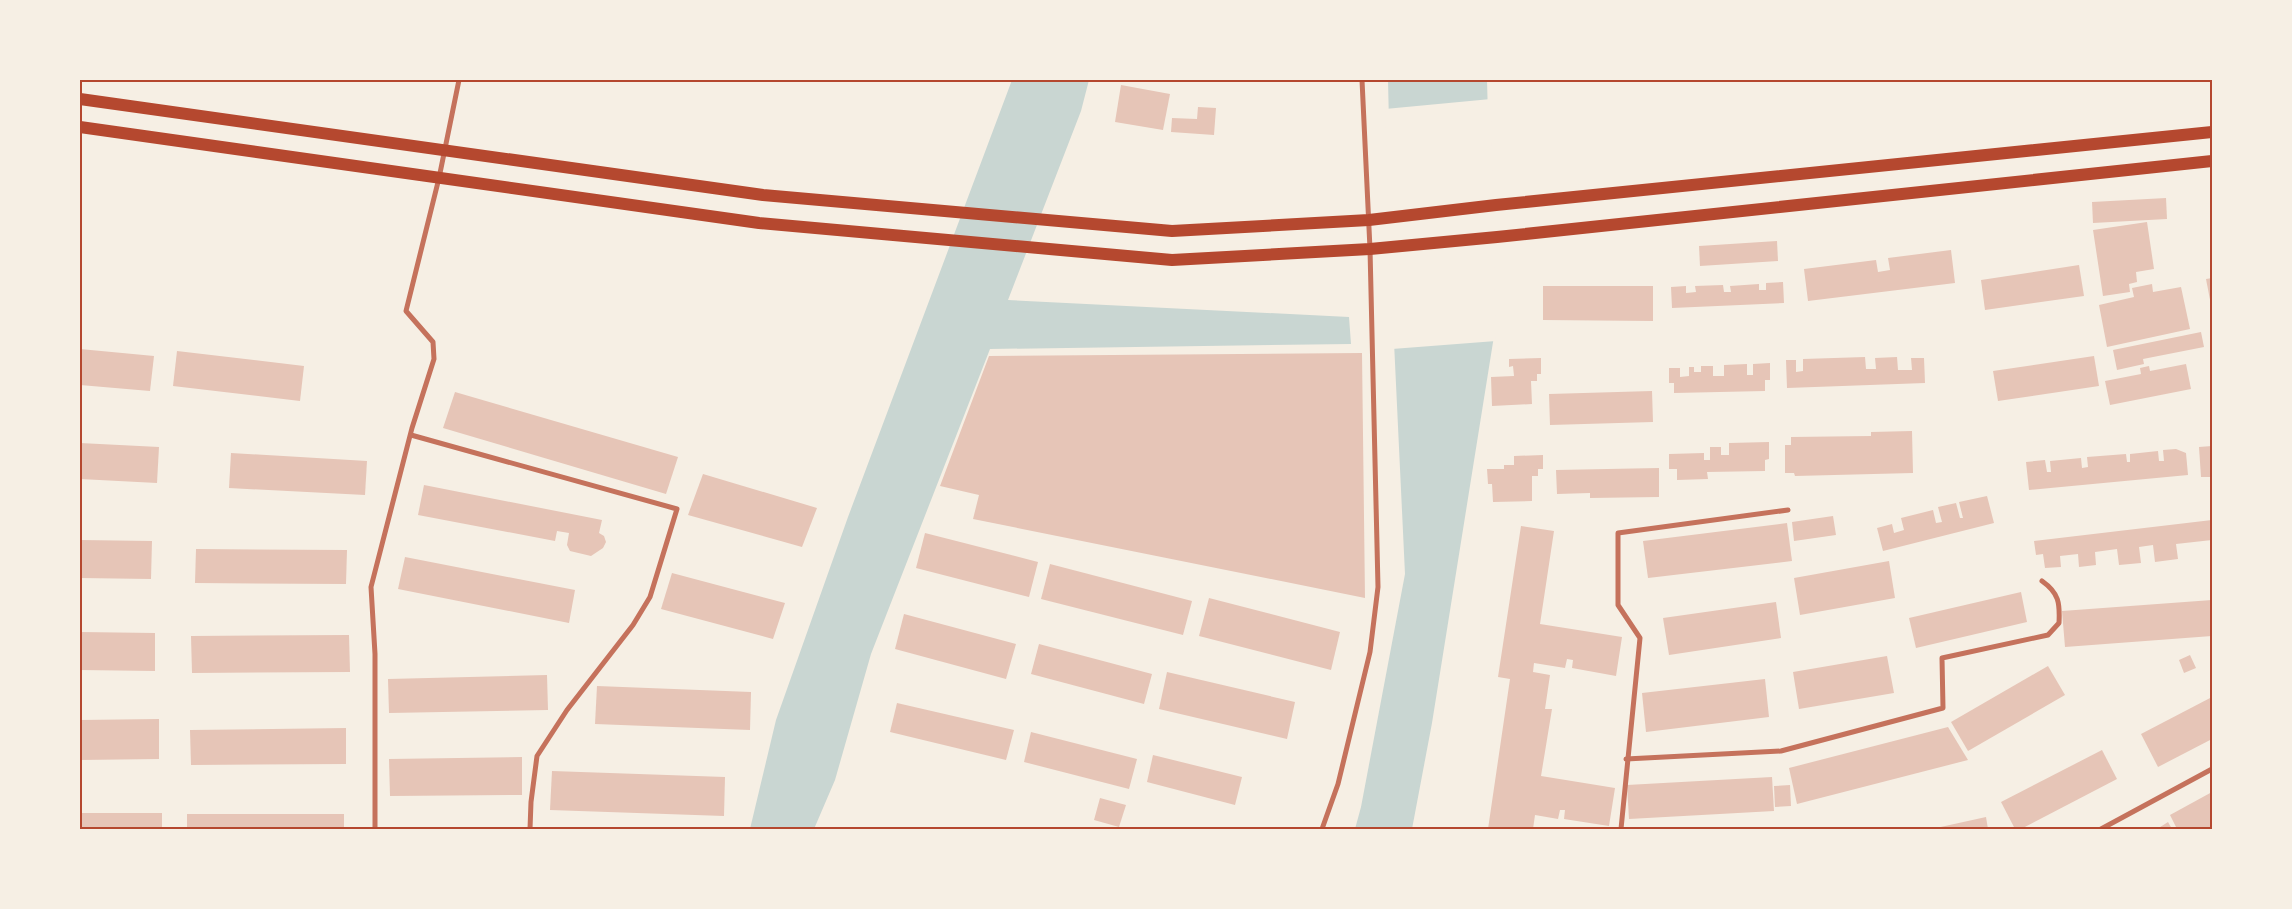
<svg xmlns="http://www.w3.org/2000/svg" width="2292" height="909" viewBox="0 0 2292 909" font-family="Montserrat,sans-serif">
<style>
.water{fill:#c9d6d2}
.pier{fill:#f6efe4}
.building{fill:#e6c5b7}
.lines{fill:none;stroke-linecap:round;stroke-linejoin:round}
.minor{stroke:#c5725c;stroke-width:5}
.primary{stroke:#b5482f;stroke-width:12}
.neatline{fill:none;stroke:#b5482f;stroke-width:2}
</style>
<rect width="100%" height="100%" fill="#f6efe4"/>
<g class="water">
<polygon points="1012,80 1089,80 1081,111 1008,300 1349,317 1351,344 990,349 871,654 835,780 814,829 750,829 776,720 848,517"/>
<polygon points="1388,80 1487,80 1494,336 1432,723 1412,829 1355,829 1361,807 1405,574 1394,342"/>
</g>
<polygon class="pier" points="1491,99 1496,341 1392,349 1385,109"/>
<g class="building">
<polygon points="1121,85 1170,94 1163,130 1115,122"/>
<polygon points="1198,107 1216,108 1214,135 1171,132 1172,118 1197,119"/>
<polygon points="2166,198 2167,219 2093,223 2092,202"/>
<polygon points="2147,222 2154,269 2136,272 2137,282 2129,284 2130,292 2103,296 2093,230"/>
<polygon points="1777,241 1778,261 1700,266 1699,246"/>
<polygon points="1951,250 1955,283 1808,301 1804,269 1876,260 1878,272 1890,270 1888,258"/>
<polygon points="2079,265 2084,296 1985,310 1981,280"/>
<polygon points="2212,278 2212,305 2211,305 2206,279"/>
<polygon points="1783,282 1784,303 1672,308 1671,287 1686,286 1686,293 1696,292 1695,286 1723,285 1724,292 1731,292 1730,286 1759,284 1759,290 1766,290 1766,283"/>
<polygon points="2152,284 2153,292 2181,287 2190,329 2107,347 2099,305 2134,297 2132,288"/>
<polygon points="1543,286 1653,286 1653,321 1543,320"/>
<polygon points="2201,332 2204,347 2143,359 2144,364 2117,370 2113,350"/>
<polygon points="80,349 154,356 150,391 80,385"/>
<polygon points="177,351 304,366 300,401 173,386"/>
<polygon points="1362,353 1365,598 973,519 979,495 940,486 989,356"/>
<polygon points="2094,356 2099,386 1998,401 1993,371"/>
<polygon points="1865,357 1866,369 1876,369 1875,358 1897,357 1898,370 1912,370 1911,358 1924,358 1925,383 1787,388 1786,360 1796,360 1796,372 1803,371 1803,359"/>
<polygon points="1541,358 1541,374 1537,374 1537,381 1531,381 1532,404 1492,406 1491,377 1514,376 1513,366 1509,367 1509,359"/>
<polygon points="1770,363 1770,380 1765,380 1765,391 1674,393 1674,383 1669,383 1669,368 1680,368 1680,377 1689,376 1689,367 1694,367 1694,372 1701,372 1701,366 1713,366 1713,376 1724,376 1724,365 1747,364 1747,375 1753,375 1753,364"/>
<polygon points="2186,364 2191,389 2110,405 2105,381 2141,374 2140,368 2149,366 2150,371"/>
<polygon points="1652,391 1653,422 1550,425 1549,394"/>
<polygon points="455,392 678,457 666,494 443,428"/>
<polygon points="1912,431 1913,473 1795,476 1794,473 1785,473 1785,445 1791,445 1791,437 1871,436 1871,432"/>
<polygon points="1769,442 1769,459 1765,460 1765,471 1707,472 1708,479 1677,480 1677,469 1669,469 1669,454 1704,453 1704,460 1710,460 1710,447 1721,447 1721,455 1729,455 1729,443"/>
<polygon points="80,443 159,447 157,483 80,479"/>
<polygon points="2212,446 2212,477 2201,477 2199,447"/>
<polygon points="2176,449 2186,453 2188,475 2029,490 2026,462 2045,460 2047,472 2051,472 2050,461 2081,458 2082,468 2088,467 2087,457 2126,454 2127,462 2130,462 2130,454 2158,451 2159,461 2164,461 2163,450"/>
<polygon points="231,453 367,461 365,495 229,488"/>
<polygon points="1543,455 1543,469 1538,469 1538,476 1532,476 1532,501 1493,502 1492,484 1488,484 1487,469 1504,469 1504,465 1514,465 1514,456"/>
<polygon points="1659,468 1659,497 1590,498 1590,493 1557,494 1556,470"/>
<polygon points="703,474 817,508 802,547 688,515"/>
<polygon points="424,485 602,520 599,533 604,536 606,542 603,548 591,556 570,551 567,545 569,533 557,531 555,541 418,515"/>
<polygon points="1987,496 1994,523 1883,551 1877,528 1892,524 1894,533 1904,530 1901,518 1933,510 1936,523 1942,522 1938,507 1956,503 1960,518 1963,518 1959,502"/>
<polygon points="1833,516 1836,535 1794,541 1792,522"/>
<polygon points="2212,520 2212,540 2176,544 2178,559 2155,562 2153,545 2139,547 2141,563 2119,565 2117,549 2095,552 2096,565 2079,567 2078,554 2060,556 2061,567 2045,568 2043,554 2036,555 2034,541"/>
<polygon points="1787,523 1792,561 1648,578 1643,541"/>
<polygon points="1521,526 1554,531 1540,624 1622,637 1616,676 1572,668 1573,660 1567,659 1565,668 1534,663 1533,672 1550,675 1545,709 1552,709 1541,776 1615,788 1609,826 1564,819 1565,810 1560,810 1558,819 1535,815 1533,829 1488,829 1510,679 1498,677"/>
<polygon points="925,533 1038,562 1029,597 916,568"/>
<polygon points="80,540 152,541 151,579 80,578"/>
<polygon points="196,549 347,550 346,584 195,583"/>
<polygon points="405,557 575,590 569,623 398,589"/>
<polygon points="1889,561 1895,598 1800,615 1794,578"/>
<polygon points="1050,564 1192,601 1183,635 1041,599"/>
<polygon points="672,573 785,603 773,639 661,609"/>
<polygon points="2021,592 2027,622 1916,648 1909,618"/>
<polygon points="1209,598 1340,632 1331,670 1199,636"/>
<polygon points="2212,600 2212,636 2065,647 2062,611"/>
<polygon points="1776,602 1781,638 1669,655 1663,618"/>
<polygon points="904,614 1016,644 1006,679 895,649"/>
<polygon points="80,632 155,633 155,671 80,670"/>
<polygon points="349,635 350,672 192,673 191,636"/>
<polygon points="1039,644 1152,674 1144,704 1031,674"/>
<polygon points="2190,655 2196,668 2184,673 2179,660"/>
<polygon points="1887,656 1894,693 1799,709 1793,672"/>
<polygon points="2048,666 2065,695 1968,751 1951,722"/>
<polygon points="1167,672 1295,702 1287,739 1159,709"/>
<polygon points="547,675 548,710 389,713 388,679"/>
<polygon points="1765,679 1769,717 1646,732 1642,693"/>
<polygon points="597,686 751,692 750,730 595,724"/>
<polygon points="2212,697 2212,739 2158,767 2141,734"/>
<polygon points="897,703 1014,730 1006,760 890,732"/>
<polygon points="159,719 159,759 80,760 80,720"/>
<polygon points="1948,727 1968,760 1797,804 1789,768"/>
<polygon points="346,728 346,764 191,765 190,730"/>
<polygon points="1031,732 1137,759 1129,789 1024,762"/>
<polygon points="2102,750 2117,779 2021,829 2015,829 2001,802"/>
<polygon points="1153,755 1242,777 1235,805 1147,782"/>
<polygon points="522,757 522,795 390,796 389,759"/>
<polygon points="552,771 725,777 724,816 550,810"/>
<polygon points="1772,777 1774,811 1629,819 1627,785"/>
<polygon points="1790,785 1791,806 1775,807 1774,786"/>
<polygon points="2212,792 2212,826 2206,829 2177,829 2170,815"/>
<polygon points="1100,798 1126,805 1119,827 1094,820"/>
<rect x="80" y="813" width="82" height="16"/>
<rect x="187" y="814" width="157" height="15"/>
<polygon points="1986,817 1988,829 1936,829 1936,828"/>
<polygon points="2168,822 2172,829 2157,829"/>
</g>
<g class="lines">
<g class="minor">
<polyline points="411,435 677,509 650,597 633,625 567,710 537,756 531,802 530,829"/>
<path d="M1626,759L1781,751L1943,708L1942,658L2048,635L2059,623C2060,603 2059,593 2042,581"/>
<polyline points="375,829 375,654 371,587 412,428 434,359 433,342 406,311 439,178 459,80"/>
<polyline points="1322,829 1338,784 1370,652 1378,587 1370,249 1362,80"/>
<polyline points="1621,829 1640,638 1618,605 1618,533 1788,510"/>
<polyline points="2101,829 2212,769"/>
</g>
<g class="primary">
<polyline points="80,99 763,195 1172,231 1369,220 1496,205 2212,132"/>
<polyline points="80,127 759,223 1172,260 1370,249 1497,237 2212,161"/>
</g>
</g>
<rect width="2292" height="909" fill="none" stroke="#f6efe4" stroke-width="162"/>
<rect x="81" y="81" width="2130" height="747" class="neatline"/>
</svg>
